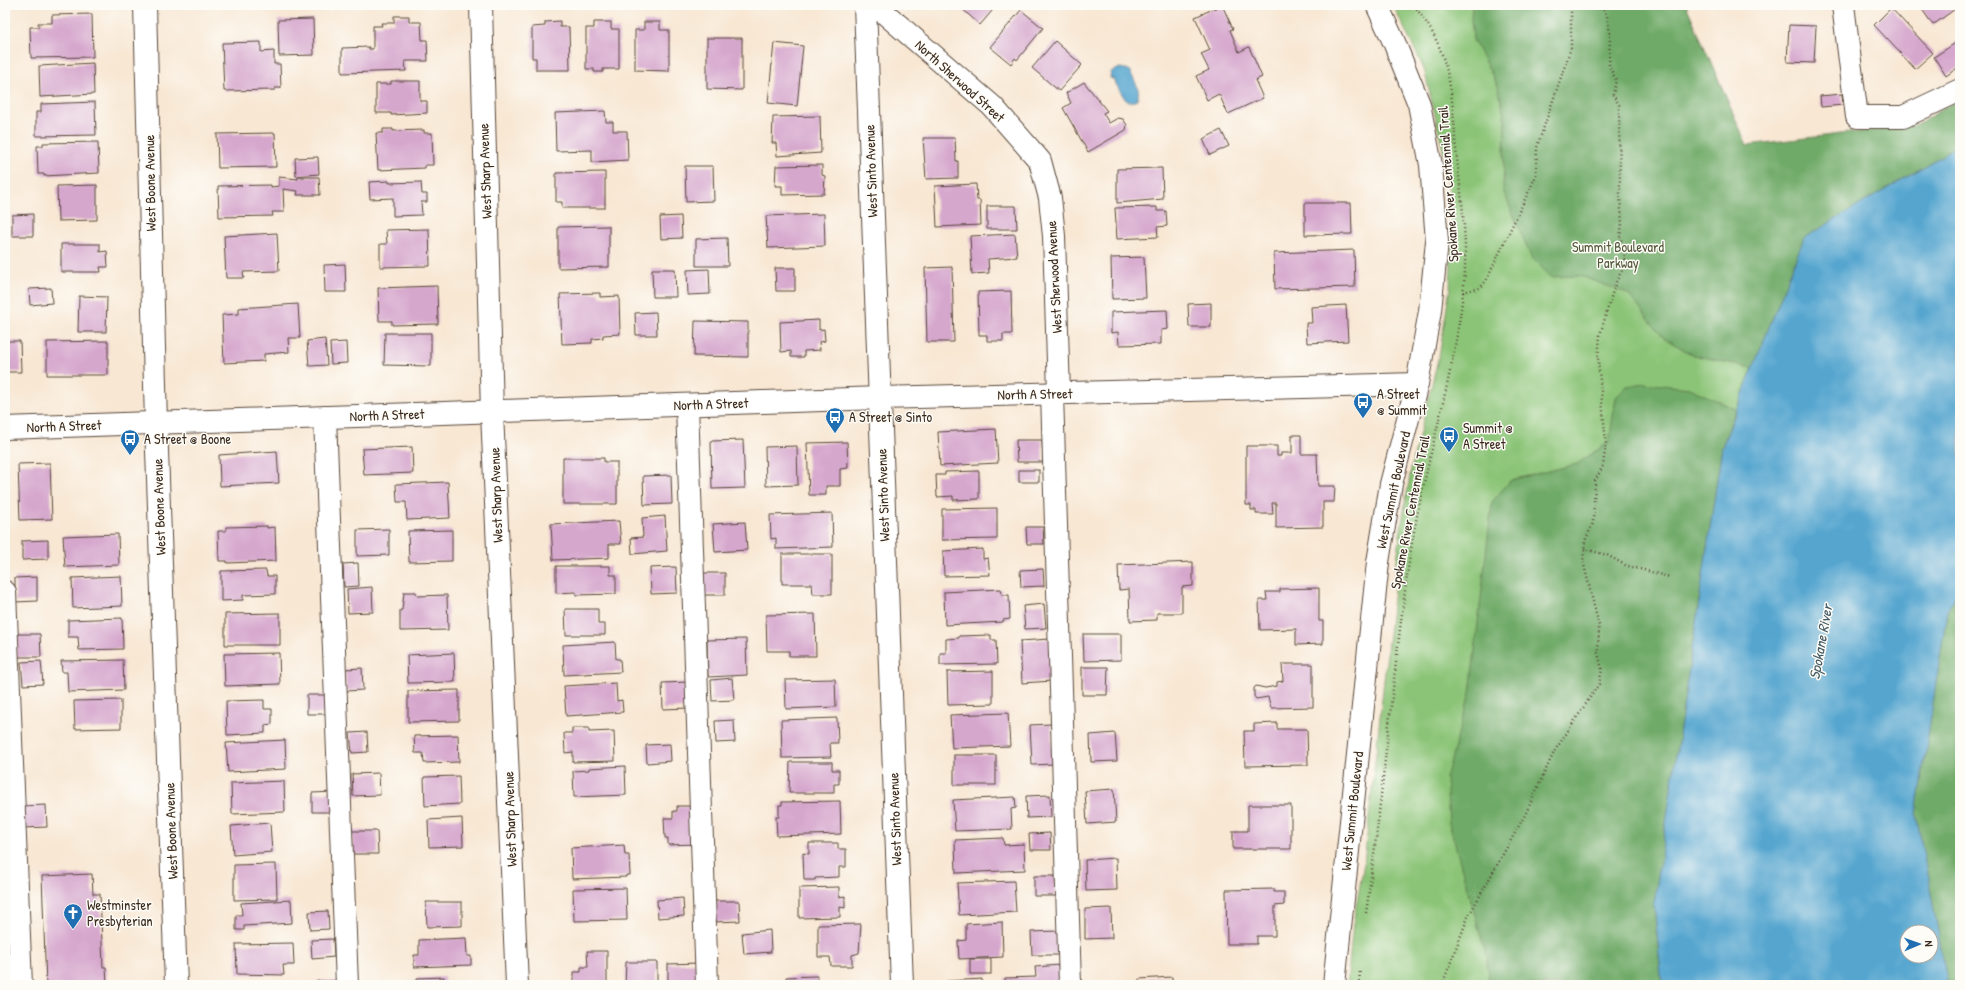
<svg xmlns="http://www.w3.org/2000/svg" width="1965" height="990" viewBox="0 0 1965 990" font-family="'Patrick Hand',sans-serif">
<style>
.green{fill:#8bc477;stroke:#63774a}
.forest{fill:#70aa68;stroke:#566a43}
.water{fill:#54a5cf;stroke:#486876;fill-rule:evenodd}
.building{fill:#d6a7cd}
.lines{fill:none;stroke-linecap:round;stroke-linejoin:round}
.minor-casing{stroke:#574639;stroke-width:24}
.major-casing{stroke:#574639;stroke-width:24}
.path{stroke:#574639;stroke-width:2.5;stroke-dasharray:1 3;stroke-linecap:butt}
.minor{stroke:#fff;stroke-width:22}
.major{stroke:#fff;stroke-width:22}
.labels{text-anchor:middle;stroke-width:3;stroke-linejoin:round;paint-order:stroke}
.street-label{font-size:14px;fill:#3b2a1e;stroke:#fdfcf7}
.park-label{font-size:14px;fill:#535839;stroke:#fdfcf7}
.poi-label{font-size:14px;fill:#3b2a1e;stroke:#fdfcf7;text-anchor:start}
.water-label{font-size:15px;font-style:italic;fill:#455b65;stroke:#fdfcf7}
</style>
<rect width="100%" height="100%" fill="#fdfcf7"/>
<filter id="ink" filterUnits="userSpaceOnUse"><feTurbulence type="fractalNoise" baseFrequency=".025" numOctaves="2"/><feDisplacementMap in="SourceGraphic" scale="8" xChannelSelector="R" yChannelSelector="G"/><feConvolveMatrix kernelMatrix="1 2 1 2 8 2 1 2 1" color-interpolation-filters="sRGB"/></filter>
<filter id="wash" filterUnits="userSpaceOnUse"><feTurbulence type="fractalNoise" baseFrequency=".012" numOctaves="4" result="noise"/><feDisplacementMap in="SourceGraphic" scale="16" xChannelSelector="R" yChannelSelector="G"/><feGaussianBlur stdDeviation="0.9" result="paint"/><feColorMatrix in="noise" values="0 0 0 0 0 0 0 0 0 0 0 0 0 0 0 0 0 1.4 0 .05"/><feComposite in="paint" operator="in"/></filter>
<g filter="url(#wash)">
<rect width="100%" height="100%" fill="#f8e7d3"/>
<polygon class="green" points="1393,5 1686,5 1746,145 1804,238 1722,447 1654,904 1662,985 1347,985 1353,923 1364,863 1400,534 1411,469 1440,351 1450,287 1452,226 1446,162 1424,69"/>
<g class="forest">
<polygon points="1472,5 1686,5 1747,145 1917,125 1960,98 1960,143 1942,156 1804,238 1753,368 1693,355 1664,338 1627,293 1580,276 1551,277 1531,257 1503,190 1505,120 1498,86 1473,40 1471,18"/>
<polygon points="1645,383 1689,388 1736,409 1722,447 1654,904 1662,985 1488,985 1487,958 1449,823 1446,778 1470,693 1492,502 1511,480 1577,464 1609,442 1616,397 1627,386"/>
<polygon points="1960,588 1960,985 1948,985 1916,814 1947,611"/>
</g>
<g class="water">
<path d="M1120,68L1129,70C1133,79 1144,92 1135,101L1129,102L1125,99L1113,79L1110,78L1111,72Z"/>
<path d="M1960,143V588L1947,611L1916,814L1948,985H1662L1654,904L1722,447L1804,238L1942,156ZM1907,932H1931V956H1907Z"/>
</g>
<g id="blocks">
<g class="building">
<polygon points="958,5 997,5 980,25"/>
<polygon points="1222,5 1233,29 1230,30 1239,52 1249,47 1262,77 1255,80 1263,98 1228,114 1219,94 1207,100 1196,76 1209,70 1201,54 1210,50 1195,17"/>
<polygon points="1919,5 1953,5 1955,9 1933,25"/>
<polygon points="1891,8 1933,53 1915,69 1874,25"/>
<polygon points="1021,10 1043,28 1017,60 1015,58 1011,64 990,47"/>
<polygon points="92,14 93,57 31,58 30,27 39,27 38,23 52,23 52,15"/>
<polygon points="394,16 409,16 409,22 421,22 422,40 427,40 428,61 405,61 406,71 342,73 342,48 369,47 369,49 373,49 373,26 382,26 381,23 394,23"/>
<polygon points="313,19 314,55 279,56 278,20"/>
<polygon points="560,21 560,27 569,27 570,70 536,70 536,58 532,58 532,27 545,26 545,22"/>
<polygon points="594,22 611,22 611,29 619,29 619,69 603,69 603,72 594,72 594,69 586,69 586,28 594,28"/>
<polygon points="644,22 660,22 660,30 669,30 669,71 635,70 635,30 644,30"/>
<polygon points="1789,25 1816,26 1814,63 1787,62"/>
<polygon points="707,38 742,38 742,90 707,89"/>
<polygon points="1960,40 1960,66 1946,76 1934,57"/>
<polygon points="1055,41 1082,65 1059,91 1032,68"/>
<polygon points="261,42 261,52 274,51 274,64 280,64 281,88 275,88 275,90 224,91 222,43"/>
<polygon points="774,43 803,46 797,106 768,103"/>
<polygon points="5,48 6,48 9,89 5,89"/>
<polygon points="93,63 94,94 40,97 39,66"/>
<polygon points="391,81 420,81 420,101 427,101 427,113 391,115 391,113 376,113 376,84 391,84"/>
<polygon points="1084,82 1107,111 1103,113 1109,123 1118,118 1123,119 1127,125 1126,130 1088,152 1063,108 1071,103 1066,93"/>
<polygon points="1842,94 1843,105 1821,107 1820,96"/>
<polygon points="95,102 96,135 36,136 36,112 41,112 41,104"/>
<polygon points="605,111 606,122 613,122 613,131 627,131 628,160 592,162 592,150 556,151 555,113"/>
<polygon points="820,116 821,153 777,156 776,143 772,143 773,117"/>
<polygon points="383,129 393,129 393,131 424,130 424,133 432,133 433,165 425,165 425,168 378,170 376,133 383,133"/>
<polygon points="1221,130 1229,146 1210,155 1203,139"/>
<polygon points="275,133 276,167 218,168 217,134"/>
<polygon points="923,138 955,138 956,161 958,161 958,178 926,179"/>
<polygon points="98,142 99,173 44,176 44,174 38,174 37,146 43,146 43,143"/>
<polygon points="318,157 319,174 296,176 295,158"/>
<polygon points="5,164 8,164 9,185 5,185"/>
<polygon points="822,165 822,175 825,176 824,194 782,195 782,186 775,186 776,166"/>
<polygon points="685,166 713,166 714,201 686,202"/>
<polygon points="1162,168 1163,199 1117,203 1117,169"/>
<polygon points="605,172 605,208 562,208 562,202 556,202 556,173"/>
<polygon points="279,177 298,179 298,177 319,177 320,195 297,195 298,191 283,189 284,212 272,212 273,216 219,217 218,186 271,185 271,187 279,186"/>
<polygon points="389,181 389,183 421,182 422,194 427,194 427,202 421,202 422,215 393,216 393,198 370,199 369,182"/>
<polygon points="976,184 977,200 980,200 981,225 937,227 935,186"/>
<polygon points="97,185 97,220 58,221 57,186"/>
<polygon points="1305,203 1351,203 1352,234 1305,235"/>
<polygon points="987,206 1016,206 1017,229 987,229"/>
<polygon points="1157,207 1157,211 1166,211 1167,226 1157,227 1158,237 1117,239 1115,208"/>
<polygon points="33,214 33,236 12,236 12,215"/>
<polygon points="824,214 825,246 768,248 766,216"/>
<polygon points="681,216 682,238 661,239 660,217"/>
<polygon points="609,226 609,267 558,268 558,227"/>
<polygon points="429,229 430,266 380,267 380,244 387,244 386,230"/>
<polygon points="277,233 279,271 243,272 244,278 226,278 224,236"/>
<polygon points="1015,234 1017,257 988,259 989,273 972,274 970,236"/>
<polygon points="727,238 728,266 696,266 696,239"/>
<polygon points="61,244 100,244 100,252 107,251 108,267 100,267 101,272 61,272"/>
<polygon points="1354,250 1355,287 1275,289 1274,253"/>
<polygon points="1144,257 1146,298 1112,299 1111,258"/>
<polygon points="345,264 346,292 325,292 324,265"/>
<polygon points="952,267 954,342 927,342 925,268"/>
<polygon points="775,268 795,268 795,291 776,291"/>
<polygon points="652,269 675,269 676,297 653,297"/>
<polygon points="709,269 710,294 688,295 687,270"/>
<polygon points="437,286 438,324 392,325 392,321 379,321 378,288"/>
<polygon points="51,288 52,303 30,305 29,289"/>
<polygon points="1011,291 1012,334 1003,334 1003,341 987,341 987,335 979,335 978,292"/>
<polygon points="600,293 600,297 619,296 620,334 603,335 603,338 592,339 592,343 562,344 560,294"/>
<polygon points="79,296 107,297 106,332 78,332"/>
<polygon points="1211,303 1211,327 1189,327 1188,304"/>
<polygon points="298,304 300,338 288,338 289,352 264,354 264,361 224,363 222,315 239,314 239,308"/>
<polygon points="1346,305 1348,341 1307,343 1306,323 1312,323 1311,307"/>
<polygon points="1167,310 1168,329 1161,330 1161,344 1119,345 1118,332 1111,333 1111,312"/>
<polygon points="656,312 657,335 636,335 635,313"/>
<polygon points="819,320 819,330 824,329 825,341 819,342 820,350 804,351 804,357 791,357 791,351 781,352 780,322"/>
<polygon points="695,321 748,322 748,357 694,356"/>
<polygon points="385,333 431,333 431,366 384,365"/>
<polygon points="325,339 327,365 309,366 307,341"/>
<polygon points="5,341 20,341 21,372 5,372"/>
<polygon points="108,341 108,375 47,375 47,342"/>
<polygon points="346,342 347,363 331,364 330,343"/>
<polygon points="996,429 998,463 940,466 938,432"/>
<polygon points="1292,435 1301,435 1301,454 1317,454 1318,486 1335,486 1334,502 1323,502 1323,527 1276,528 1276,503 1272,503 1273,514 1256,514 1256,510 1251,510 1251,505 1246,505 1246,446 1277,446 1277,456 1281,456 1281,453 1292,453"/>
<polygon points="743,440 745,488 712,489 711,441"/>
<polygon points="1016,440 1042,440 1043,462 1017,462"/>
<polygon points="847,442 848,468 840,469 840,486 826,486 826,495 809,495 807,443"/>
<polygon points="797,446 798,485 766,486 765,447"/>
<polygon points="412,447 413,473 364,475 362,449"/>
<polygon points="277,451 279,483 220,486 219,455"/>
<polygon points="563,458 604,458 604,462 617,462 617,504 563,504"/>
<polygon points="50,463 52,519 20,520 18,464"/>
<rect x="1019" y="470" width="20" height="12"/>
<polygon points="979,471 979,499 953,500 953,496 937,497 936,475 945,475 945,472"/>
<polygon points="671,475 672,504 644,505 643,476"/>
<polygon points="448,482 450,518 407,520 406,502 397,502 396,484"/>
<polygon points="997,508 997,539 942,540 942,509"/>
<polygon points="832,513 833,547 776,549 776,538 771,539 770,515"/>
<polygon points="665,516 667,551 632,554 631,538 643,537 642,518"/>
<polygon points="619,521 621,544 609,544 609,558 553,560 551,524"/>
<polygon points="745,522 747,550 715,552 713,524"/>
<polygon points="267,526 267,528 275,527 276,561 227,563 227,561 219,561 218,531 226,531 226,527"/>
<polygon points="1026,527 1043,527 1044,544 1027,544"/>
<polygon points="389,529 389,555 357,556 357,530"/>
<polygon points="452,530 452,561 409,562 408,531"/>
<polygon points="118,534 119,565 65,567 63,536"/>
<polygon points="48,540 48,559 22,560 22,541"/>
<polygon points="983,549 983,559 988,558 990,575 944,576 943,551"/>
<polygon points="782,554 832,554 832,594 813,594 812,584 782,584"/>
<polygon points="1193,562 1193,586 1182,587 1182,613 1157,613 1157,620 1130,621 1129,589 1119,590 1118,565"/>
<polygon points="358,563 359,586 344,587 343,564"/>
<polygon points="556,566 610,566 610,575 616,575 616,594 576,595 576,592 556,593"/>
<polygon points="676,567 677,593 651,594 650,568"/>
<polygon points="1043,569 1044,586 1021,587 1020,570"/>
<polygon points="266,570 267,576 275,576 275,594 243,595 243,600 221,601 221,571"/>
<polygon points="703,573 725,573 725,595 704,595"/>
<polygon points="121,576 122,606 73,608 72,578"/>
<polygon points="37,577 37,601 15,602 15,578"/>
<polygon points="372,587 373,612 348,613 347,589"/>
<polygon points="1319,588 1319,621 1323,621 1323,644 1296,645 1296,629 1260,630 1259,600 1267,600 1266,592 1280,592 1280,589"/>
<polygon points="1001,589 1002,595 1009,595 1010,619 1003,620 1003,622 945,625 944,592"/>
<polygon points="404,592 416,592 417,596 447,595 448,630 400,631 400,610 402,610"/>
<polygon points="1044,604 1046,628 1025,629 1023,606"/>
<polygon points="565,609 598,609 598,624 605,624 605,635 566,635"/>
<polygon points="280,613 280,645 225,645 225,614"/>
<polygon points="815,614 816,656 789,656 789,651 767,651 766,615"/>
<polygon points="122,618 123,649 79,650 78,637 68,637 68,620"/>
<polygon points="16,634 40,634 41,657 16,657"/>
<polygon points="1083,634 1121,634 1121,660 1084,661"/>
<polygon points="991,635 991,640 996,640 997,664 940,665 940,653 946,653 946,639 959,638 959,636"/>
<polygon points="746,639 747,675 708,677 707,640"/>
<polygon points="1050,639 1052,681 1022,683 1020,641"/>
<polygon points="615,642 616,659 620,659 621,672 564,675 563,645"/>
<polygon points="279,653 280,684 225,686 224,654"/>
<polygon points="454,653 455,682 408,683 407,655"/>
<polygon points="123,660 124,690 68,692 67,672 62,672 61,661"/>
<polygon points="41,661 43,684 23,685 21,662"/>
<polygon points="1282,664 1313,664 1313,707 1271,708 1268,697 1256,699 1254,696 1254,688 1256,686 1265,688 1277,686 1277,682 1283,681"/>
<polygon points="1082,667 1108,667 1107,695 1082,695"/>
<polygon points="362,668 363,690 346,691 345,669"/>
<polygon points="993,671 993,704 948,705 947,672"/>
<polygon points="732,678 734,700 712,701 711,680"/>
<polygon points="835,679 836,707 786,709 785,680"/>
<polygon points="688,682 689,708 663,709 662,683"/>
<polygon points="616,683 617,701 622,700 623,712 566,716 564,686"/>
<polygon points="459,690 459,721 408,722 408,691"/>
<polygon points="307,695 330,695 329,714 307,714"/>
<polygon points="121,700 121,728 75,729 74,701"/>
<polygon points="264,700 264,709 272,709 272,724 265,725 265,733 227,735 226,701"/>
<polygon points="1008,713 1010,746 952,748 950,715"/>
<polygon points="837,718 838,743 830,743 831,757 782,758 781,720"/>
<polygon points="734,720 735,742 716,743 715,721"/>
<polygon points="1277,723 1277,729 1307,729 1308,765 1245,766 1244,731 1254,731 1254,724"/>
<polygon points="1051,724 1053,764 1032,765 1030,725"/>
<polygon points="572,728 589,728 589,732 614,731 615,761 573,762 573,752 565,753 564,733 572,733"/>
<polygon points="367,732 368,752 352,753 350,733"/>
<polygon points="1115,733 1117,761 1091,762 1090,735"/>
<polygon points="458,735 459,762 424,763 423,753 415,753 414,736"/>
<polygon points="285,740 286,769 228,772 226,743"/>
<polygon points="670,744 671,761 647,763 646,745"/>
<rect x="954" y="755" width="42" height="30"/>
<polygon points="790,762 832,762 832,770 839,770 839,784 834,784 834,793 789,793"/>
<polygon points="625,766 626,795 574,797 573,771 589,770 589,768"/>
<polygon points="379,773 380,795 353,796 352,774"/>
<polygon points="459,776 460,804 425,806 424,777"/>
<polygon points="284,781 285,812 232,814 231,783"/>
<polygon points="1114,789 1116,822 1087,824 1085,791"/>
<polygon points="334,792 335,812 312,812 312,793"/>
<polygon points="1050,795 1051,817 1027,818 1026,796"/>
<polygon points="1015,797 1016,808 1011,809 1012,829 955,831 953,800"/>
<polygon points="840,801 841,834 777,836 776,817 779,817 779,805 782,805 782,802"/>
<polygon points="46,805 47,827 23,828 23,806"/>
<polygon points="1248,805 1291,805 1291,849 1233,849 1233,831 1248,831"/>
<polygon points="677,806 695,806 696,844 668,845 668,838 665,838 664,818 673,818 673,811 677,811"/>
<polygon points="462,818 463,846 429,847 428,820"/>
<polygon points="270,823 272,852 233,855 231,826"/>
<polygon points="352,831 377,831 378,854 353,854"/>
<polygon points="1050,833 1051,850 1030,850 1029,834"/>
<polygon points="1003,838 1004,845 1024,844 1025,870 956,873 955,840"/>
<polygon points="809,843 838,843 838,849 846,849 846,867 839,867 839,877 815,878 815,880 804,880 803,853 809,854"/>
<polygon points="624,845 625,855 629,855 630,875 626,875 626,877 572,879 571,848"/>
<polygon points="1116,858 1117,890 1086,891 1085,860"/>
<polygon points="276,864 277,899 234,900 234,865"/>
<polygon points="92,874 93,894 100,894 103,967 106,967 107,985 46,985 42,876"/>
<polygon points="1034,876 1055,876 1056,896 1034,896"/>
<polygon points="1014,881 1016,912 959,915 957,883"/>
<polygon points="839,887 839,897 845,896 845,908 840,907 840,917 799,918 799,888"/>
<polygon points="626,888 627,920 574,921 573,889"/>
<polygon points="1274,889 1274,892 1284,892 1284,905 1275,906 1275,936 1257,936 1257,944 1227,944 1226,890"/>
<rect x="5" y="893" width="3" height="26"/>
<polygon points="683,898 684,916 658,918 657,900"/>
<polygon points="291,900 292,923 244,926 244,930 236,930 236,915 242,915 241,903"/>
<polygon points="715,901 739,901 740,921 715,922"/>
<polygon points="426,902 462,902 462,926 427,927"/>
<polygon points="1111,908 1112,938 1085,939 1085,909"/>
<polygon points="328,911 329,929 310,930 309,912"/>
<polygon points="1002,922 1003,957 959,959 958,941 966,940 966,924"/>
<polygon points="861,924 859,953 852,955 852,966 831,966 830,957 818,957 818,925"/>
<polygon points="770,930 771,952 744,954 742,933"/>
<polygon points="1058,931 1059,955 1032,955 1031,932"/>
<polygon points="466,938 467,956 471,956 471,965 414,967 414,955 419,955 419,940"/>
<polygon points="333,939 334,957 312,959 311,940"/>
<polygon points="293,943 294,965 283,965 284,975 237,974 236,944"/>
<polygon points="587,951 607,951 607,985 574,985 574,972 581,972 581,967 588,967"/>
<rect x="970" y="959" width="21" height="15"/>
<polygon points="626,962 657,962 657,985 625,985"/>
<polygon points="699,963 699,985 668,985 668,964"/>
<polygon points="1060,965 1061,985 1005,985 1005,978 1036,977 1035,967"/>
<rect x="5" y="976" width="6" height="9"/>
<polygon points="817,976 818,985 786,985 786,977"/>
<polygon points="444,977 444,983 452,983 452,985 397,985 397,983 417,982 417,978"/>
<polygon points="1172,977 1172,985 1139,985 1139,979"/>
<polygon points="982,979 982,985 947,985 947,981"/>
<rect x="317" y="981" width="23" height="4"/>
<polygon points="130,983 130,985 115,985 115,984"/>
<polygon points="294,983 294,985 276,985 276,984"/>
</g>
</g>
</g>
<g filter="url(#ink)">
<use href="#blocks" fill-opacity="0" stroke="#574639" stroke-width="1"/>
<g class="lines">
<defs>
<g id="minor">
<polyline points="481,5 492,412 517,985"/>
<polyline points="865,5 902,985"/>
<polyline points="875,5 992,106 1040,161 1050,198 1054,236 1059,393"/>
<polyline points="1843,5 1857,117 1903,117 1960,90"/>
<polyline points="1052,393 1070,985"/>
<polyline points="687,405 707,985"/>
<polyline points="325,417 347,985"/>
<polyline points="5,428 880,398 1417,384"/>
<polyline points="5,592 21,985"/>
<polyline points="1334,985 1378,562 1391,484 1417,384 1430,311 1437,241 1431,165 1419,104 1394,42 1377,5"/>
</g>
<polyline id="major" points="145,5 156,423 176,985"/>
</defs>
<use href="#minor" class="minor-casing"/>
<use href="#major" class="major-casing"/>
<g class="path">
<polyline points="1463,292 1480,288 1486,281 1536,176 1537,147 1571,48 1571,5"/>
<polyline points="1584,549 1607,555 1625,565 1670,577"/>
<path d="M1366,913C1383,796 1392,679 1409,562C1422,471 1453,384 1463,293C1469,246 1461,197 1456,149C1453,109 1452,68 1432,32C1427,22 1420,14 1414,5"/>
<polyline points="1359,985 1360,969"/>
<polyline points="1442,985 1468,917 1525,815 1554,752 1599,684 1602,669 1598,653 1599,626 1583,561 1585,541 1593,523 1595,481 1603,466 1606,442 1598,360 1600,335 1615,284 1623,268 1625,253 1624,244 1620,238 1622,224 1620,195 1619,105 1613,95 1616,80 1609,66 1610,34 1607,16 1602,5"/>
</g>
<use href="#minor" class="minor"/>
<use href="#major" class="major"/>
</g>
</g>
<defs>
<symbol id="bus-pin" viewBox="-11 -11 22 30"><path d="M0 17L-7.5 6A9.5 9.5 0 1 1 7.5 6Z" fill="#1f6fb2" stroke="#fdfcf7"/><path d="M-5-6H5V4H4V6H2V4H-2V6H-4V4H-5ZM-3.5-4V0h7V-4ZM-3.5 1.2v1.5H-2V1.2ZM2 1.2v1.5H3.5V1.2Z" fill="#fff"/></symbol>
<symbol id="church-pin" viewBox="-11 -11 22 30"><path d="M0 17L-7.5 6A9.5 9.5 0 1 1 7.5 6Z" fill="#1f6fb2" stroke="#fdfcf7"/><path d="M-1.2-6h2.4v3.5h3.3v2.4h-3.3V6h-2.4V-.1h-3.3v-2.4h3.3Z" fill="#fff"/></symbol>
</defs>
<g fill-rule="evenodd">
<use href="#bus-pin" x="1352" y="391" width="22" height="30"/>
<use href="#bus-pin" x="824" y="406" width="22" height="30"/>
<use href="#bus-pin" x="1438" y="425" width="22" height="30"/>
<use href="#bus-pin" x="119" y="428" width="22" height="30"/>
<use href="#church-pin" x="62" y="902" width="22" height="30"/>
</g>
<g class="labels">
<g class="street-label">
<text transform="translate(960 81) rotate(42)" y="5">North Sherwood Street</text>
<text transform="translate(485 171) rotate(-92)" y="5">West Sharp Avenue</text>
<text transform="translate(871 171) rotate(-92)" y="5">West Sinto Avenue</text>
<text transform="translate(150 183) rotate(-91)" y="5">West Boone Avenue</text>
<text transform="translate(1448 184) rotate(-94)" y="5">Spokane River Centennial Trail</text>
<text transform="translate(1054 277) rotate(-93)" y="5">West Sherwood Avenue</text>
<text transform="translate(1035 394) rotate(-1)" y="5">North A Street</text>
<text transform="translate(711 404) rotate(-2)" y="5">North A Street</text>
<text transform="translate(387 415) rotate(-2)" y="5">North A Street</text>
<text transform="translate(64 426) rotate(-2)" y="5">North A Street</text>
<text transform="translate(1393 490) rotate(-78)" y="5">West Summit Boulevard</text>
<text transform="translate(496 495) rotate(-92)" y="5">West Sharp Avenue</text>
<text transform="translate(883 495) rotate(-92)" y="5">West Sinto Avenue</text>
<text transform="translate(159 507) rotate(-92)" y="5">West Boone Avenue</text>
<text transform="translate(1410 512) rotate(-79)" y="5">Spokane River Centennial Trail</text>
<text transform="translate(1352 811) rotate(-84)" y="5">West Summit Boulevard</text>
<text transform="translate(510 819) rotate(-92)" y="5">West Sharp Avenue</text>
<text transform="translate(895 819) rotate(-92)" y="5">West Sinto Avenue</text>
<text transform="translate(171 831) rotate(-92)" y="5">West Boone Avenue</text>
</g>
<g class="park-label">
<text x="1618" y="252">Summit Boulevard<tspan x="1618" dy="16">Parkway</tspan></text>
</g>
<g class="poi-label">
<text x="1377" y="399">A Street<tspan x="1377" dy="16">@ Summit</tspan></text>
<text x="849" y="422">A Street @ Sinto</text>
<text x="1463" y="433">Summit @<tspan x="1463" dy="16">A Street</tspan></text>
<text x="144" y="444">A Street @ Boone</text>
<text x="87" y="910">Westminster<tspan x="87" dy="16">Presbyterian</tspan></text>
</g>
<g class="water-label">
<text transform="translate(1821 642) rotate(-80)" y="5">Spokane River</text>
</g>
</g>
<rect width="1965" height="990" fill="none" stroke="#fdfcf7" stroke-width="20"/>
<g transform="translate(1919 944) rotate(88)"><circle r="19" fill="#fdfcf7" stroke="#afa8a0"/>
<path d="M0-3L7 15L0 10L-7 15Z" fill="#1f6fb2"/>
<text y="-6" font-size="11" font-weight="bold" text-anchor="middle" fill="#3b2a1e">N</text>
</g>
</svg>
